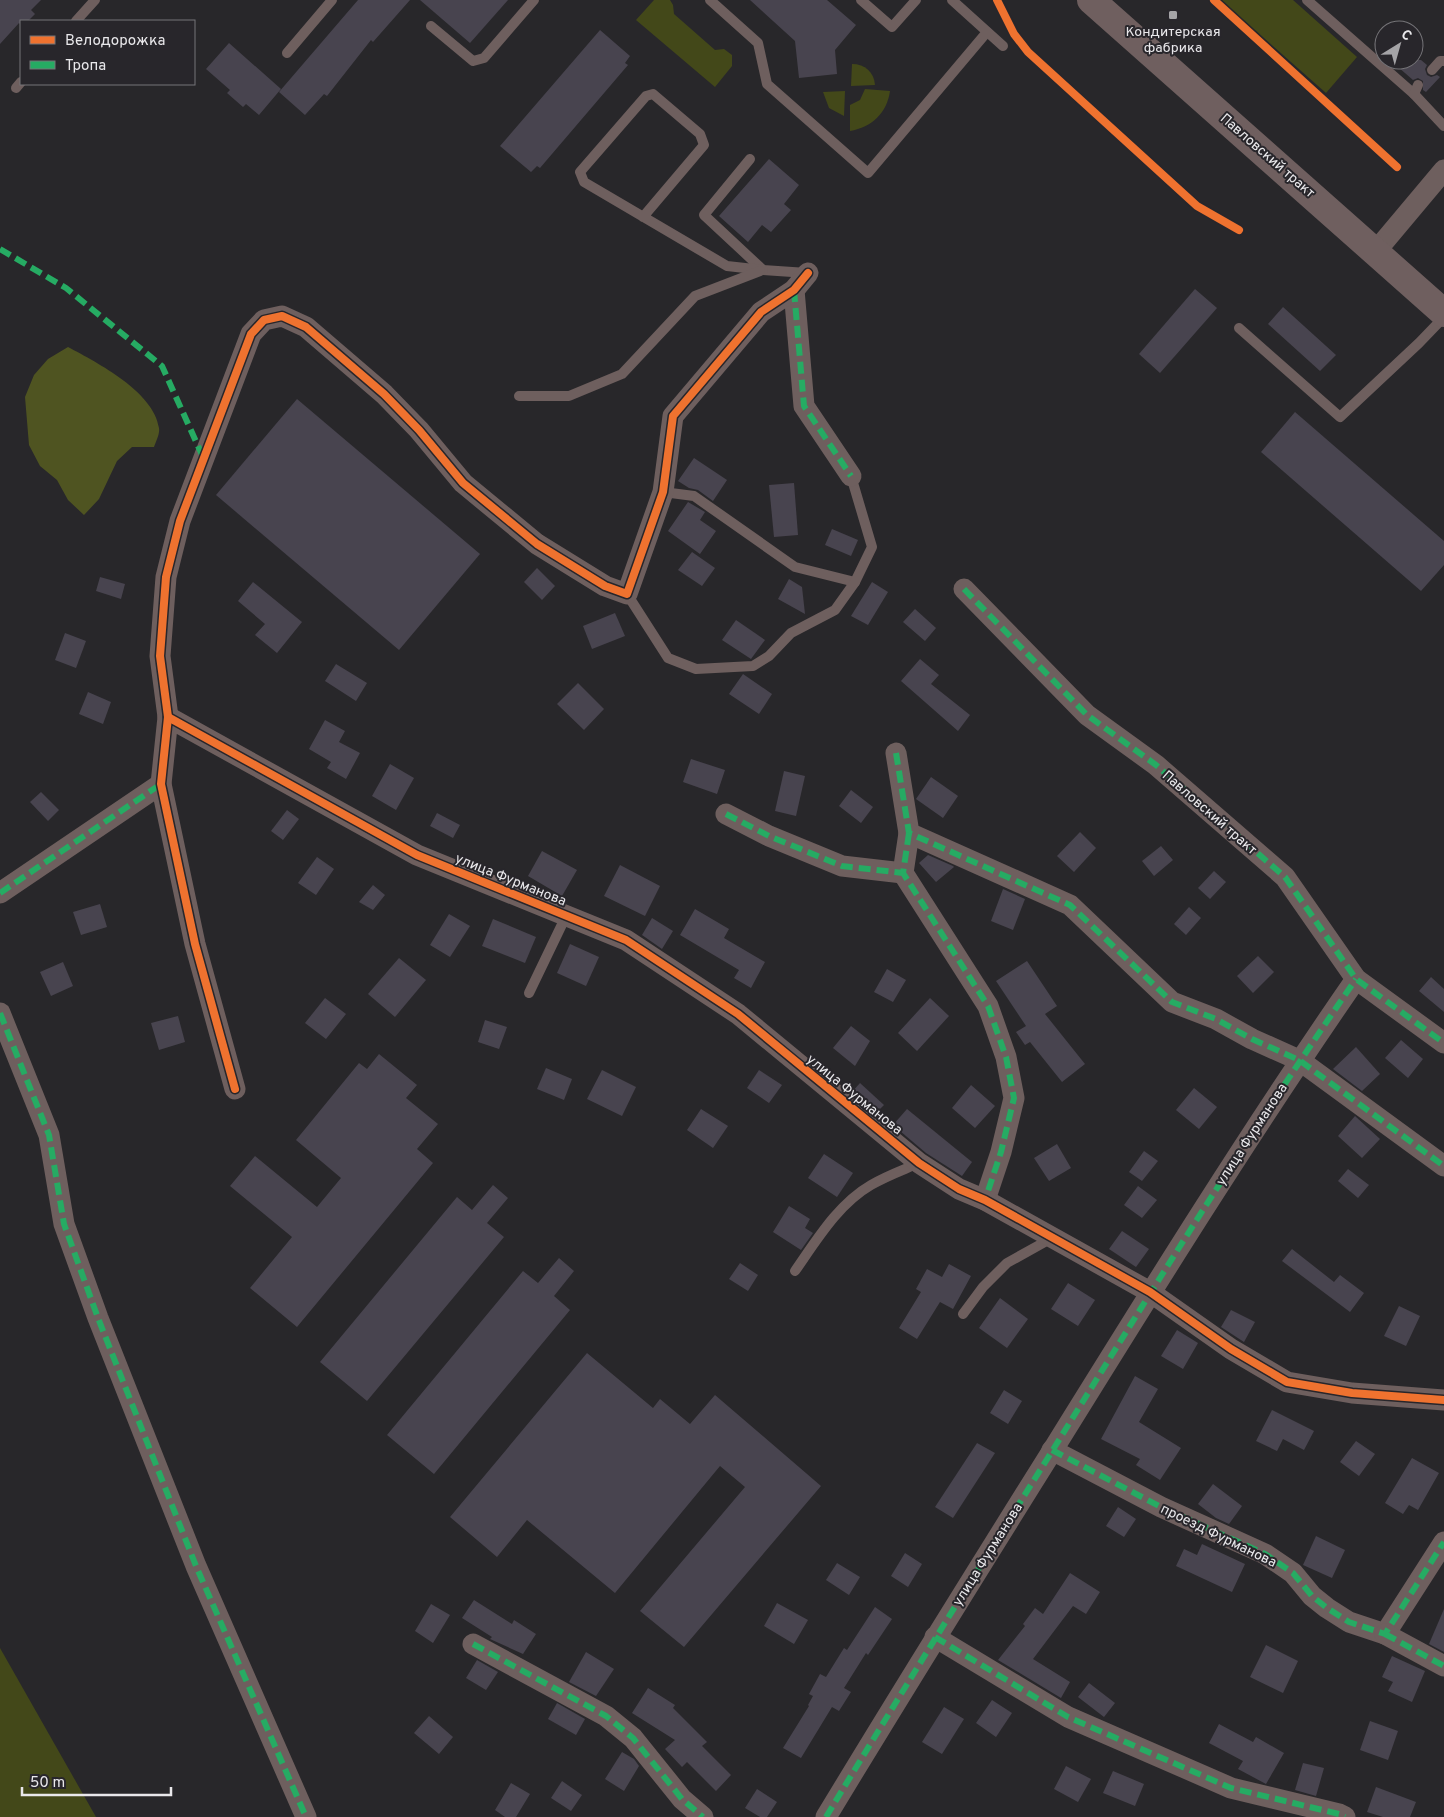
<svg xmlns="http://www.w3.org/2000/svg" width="1444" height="1817" viewBox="0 0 1444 1817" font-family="Overpass,sans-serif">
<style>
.green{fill:#434819}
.forest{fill:#4f5421}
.building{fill:#48444f}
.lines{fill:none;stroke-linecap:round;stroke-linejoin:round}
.lane{stroke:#6e5f5e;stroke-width:10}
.street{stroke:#6e5f5e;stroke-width:21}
.primary{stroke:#6f5f5f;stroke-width:28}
.quiet{stroke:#26ab63;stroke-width:6;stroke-dasharray:12 6;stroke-linecap:butt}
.cycleway-casing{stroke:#28262b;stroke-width:11}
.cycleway{stroke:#ef722f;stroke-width:8}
.poi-dot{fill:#a5a4a7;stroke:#28262b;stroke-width:2}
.labels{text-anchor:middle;stroke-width:4;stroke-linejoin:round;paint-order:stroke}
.poi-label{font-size:14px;fill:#e9e8eb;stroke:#28262b}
.street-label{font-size:14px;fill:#e9e8eb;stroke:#28262b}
</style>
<rect width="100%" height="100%" fill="#28272a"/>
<g class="green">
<polygon points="654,0 670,0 673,5 674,14 715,50 724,49 732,55 732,66 715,87 636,20"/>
<polygon points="1221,0 1293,0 1357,57 1326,93"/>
<path d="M852,64C865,64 874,72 875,85L851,86Z"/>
<path d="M865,89L890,91C887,113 872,127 850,131V105L860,100Z"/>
<polygon points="845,91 844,116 829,108 823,92"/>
<polygon points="0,1648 96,1817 0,1817"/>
</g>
<path class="forest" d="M68,347C98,363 154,392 159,428C160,434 156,441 154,447H132L117,461L99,499L84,515L68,500L57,480L40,466L29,445L25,397L34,375L48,359Z"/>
<g class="building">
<polygon points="0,0 41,0 31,10 35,14 28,21 21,21 21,25 19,23 0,44"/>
<polygon points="358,0 410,0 373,42 371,40 327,96 324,94 305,115 279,92"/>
<polygon points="420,0 508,0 470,43"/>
<polygon points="750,0 827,0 856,25 835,50 837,74 799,78 795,41"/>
<polygon points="600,30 630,56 625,63 628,65 540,168 537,166 531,172 500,146"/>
<polygon points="229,43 281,89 259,115 246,104 243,107 227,93 230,90 206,69"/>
<polygon points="1390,60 1421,60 1427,65 1425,69 1427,75 1431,77 1437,75 1440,77 1426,92 1423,90 1423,81 1418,78 1413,80"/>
<polygon points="769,159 799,185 784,204 791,210 771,232 762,225 748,242 719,216"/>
<polygon points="1195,289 1217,308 1160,373 1139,354"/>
<polygon points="1283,307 1336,355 1320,371 1268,324"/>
<polygon points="297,399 480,554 399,650 216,495"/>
<polygon points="1295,412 1444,541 1444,565 1421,591 1261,452"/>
<polygon points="694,458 727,480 713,501 698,490 689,488 678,481"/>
<polygon points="794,483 798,535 774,537 769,485"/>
<polygon points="688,502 705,512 700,520 716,531 700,554 668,531"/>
<polygon points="832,529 858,540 851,556 825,545"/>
<polygon points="692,552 715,568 702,586 678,570"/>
<polygon points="537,568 555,586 542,600 524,582"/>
<polygon points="100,577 125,584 121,599 96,591"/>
<polygon points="789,579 802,587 805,614 778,599"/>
<polygon points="253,582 302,622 277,653 255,635 265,624 238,601"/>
<polygon points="872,582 888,592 868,625 851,616"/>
<polygon points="915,609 936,628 925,641 903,622"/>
<polygon points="615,613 625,636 592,649 583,626"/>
<polygon points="736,620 765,640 751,659 722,640"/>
<polygon points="65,633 86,641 76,668 55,660"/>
<polygon points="920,659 939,675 931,684 970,715 958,731 901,681"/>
<polygon points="336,664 367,683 356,701 325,681"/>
<polygon points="743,674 772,694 759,714 729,694"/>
<polygon points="578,683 604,709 584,730 557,704"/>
<polygon points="88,692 111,702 103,724 79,714"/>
<polygon points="325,720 345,731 339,742 360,753 346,779 327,768 331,762 309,749"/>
<polygon points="691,759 725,770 717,794 683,782"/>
<polygon points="390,764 414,778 396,810 372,796"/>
<polygon points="784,771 805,776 796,816 775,811"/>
<polygon points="931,777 958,796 943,818 916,799"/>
<polygon points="851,790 873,807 861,823 839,806"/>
<polygon points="41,792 59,810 48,821 30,802"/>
<polygon points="287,810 299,819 283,840 271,831"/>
<polygon points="437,813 460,825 453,838 430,826"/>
<polygon points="1080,832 1096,848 1074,872 1057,856"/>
<polygon points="1161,846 1173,860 1154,876 1142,861"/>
<polygon points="542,851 577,870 562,896 528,876"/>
<polygon points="928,855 953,866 954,867 936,882 919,863"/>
<polygon points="317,857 334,869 316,895 298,883"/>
<polygon points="620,865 660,886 645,916 604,896"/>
<polygon points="1214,871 1226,882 1210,899 1198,888"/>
<polygon points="373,885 385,895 373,910 359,902"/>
<polygon points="1003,889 1025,899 1013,930 991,921"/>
<polygon points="100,904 107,927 81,935 73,912"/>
<polygon points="1189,907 1201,918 1186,935 1174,924"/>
<polygon points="695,909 729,929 724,938 765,962 751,988 734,978 739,970 680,935"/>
<polygon points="449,914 470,926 450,957 430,945"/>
<polygon points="652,918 673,931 662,949 642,935"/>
<polygon points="493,919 536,937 525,963 482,946"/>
<polygon points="570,944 599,957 586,986 557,973"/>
<polygon points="1258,956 1274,972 1253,993 1237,976"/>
<polygon points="399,958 426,980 395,1017 368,994"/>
<polygon points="1027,961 1057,1006 1045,1014 1085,1064 1062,1082 1030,1042 1025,1045 1016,1032 1026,1026 996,981"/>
<polygon points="63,962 73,986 51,996 40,972"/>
<polygon points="887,969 906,980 893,1002 874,992"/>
<polygon points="1431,977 1444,989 1444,1012 1419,991"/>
<polygon points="325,998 346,1014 326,1039 305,1023"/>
<polygon points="930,998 949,1016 917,1051 898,1033"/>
<polygon points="178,1016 185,1042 159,1050 151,1023"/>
<polygon points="485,1020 507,1027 499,1049 478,1042"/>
<polygon points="851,1026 870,1041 855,1066 833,1048"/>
<polygon points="1401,1040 1423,1059 1408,1078 1385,1058"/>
<polygon points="1356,1047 1380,1074 1362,1091 1333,1069"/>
<polygon points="379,1054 417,1085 406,1098 438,1124 417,1149 433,1163 297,1327 250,1288 292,1237 230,1186 255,1156 317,1207 341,1178 296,1140 359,1063 367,1069"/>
<polygon points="546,1068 572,1079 564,1100 537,1089"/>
<polygon points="602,1070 636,1087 622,1116 587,1099"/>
<polygon points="759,1070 782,1085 769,1103 747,1088"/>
<polygon points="860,1083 884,1105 877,1112 852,1092"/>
<polygon points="971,1085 995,1106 975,1128 952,1108"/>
<polygon points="1194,1088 1217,1107 1199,1129 1176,1110"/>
<polygon points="701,1109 728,1126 713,1148 687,1130"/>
<polygon points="907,1109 972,1162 962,1176 926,1153 893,1125"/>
<polygon points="1355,1116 1380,1139 1362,1158 1338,1136"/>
<polygon points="1057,1144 1071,1168 1049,1181 1034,1158"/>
<polygon points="1144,1151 1158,1161 1142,1181 1129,1172"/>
<polygon points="824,1154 853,1173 837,1197 808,1178"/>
<polygon points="1348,1169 1369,1185 1358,1198 1338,1181"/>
<polygon points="493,1185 508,1198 487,1223 504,1237 367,1401 320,1362 457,1197 472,1210"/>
<polygon points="1138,1186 1157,1200 1142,1218 1124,1205"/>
<polygon points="789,1206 810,1219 805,1228 813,1233 801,1250 773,1232"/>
<polygon points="1122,1231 1149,1249 1136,1267 1109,1249"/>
<polygon points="1292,1249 1334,1282 1340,1275 1364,1293 1350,1312 1282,1261"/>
<polygon points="559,1258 574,1271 554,1296 570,1310 434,1474 387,1435 523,1271 538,1283"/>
<polygon points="740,1263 758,1275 748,1291 729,1279"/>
<polygon points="949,1264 971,1276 953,1309 940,1302 917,1339 899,1328 921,1292 916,1289 927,1269 942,1277"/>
<polygon points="1068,1283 1095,1300 1078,1326 1051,1309"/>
<polygon points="1000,1298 1028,1319 1007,1348 979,1328"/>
<polygon points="1399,1306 1420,1316 1406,1346 1384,1336"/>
<polygon points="1231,1310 1255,1322 1244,1342 1221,1327"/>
<polygon points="1177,1330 1198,1343 1183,1369 1161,1356"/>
<polygon points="587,1353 653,1408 660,1399 690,1424 715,1395 821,1486 684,1647 640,1611 745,1487 720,1466 615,1593 527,1520 497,1557 450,1517"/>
<polygon points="1135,1376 1158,1389 1139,1422 1181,1448 1160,1480 1136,1465 1140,1459 1101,1439"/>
<polygon points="1004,1390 1022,1401 1008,1424 990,1413"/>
<polygon points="1272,1410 1314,1431 1304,1450 1283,1439 1277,1451 1256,1441"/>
<polygon points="1356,1441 1375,1454 1359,1476 1340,1462"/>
<polygon points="977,1443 995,1453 953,1518 935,1507"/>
<polygon points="1412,1458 1439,1473 1418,1510 1409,1505 1403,1514 1385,1503"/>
<polygon points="1213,1484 1242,1506 1229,1524 1216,1518 1198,1504"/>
<polygon points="1118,1507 1136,1519 1124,1537 1106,1526"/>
<polygon points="1316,1536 1345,1550 1332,1578 1303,1565"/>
<polygon points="1202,1544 1245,1564 1232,1592 1176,1566 1184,1549 1197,1555"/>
<polygon points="905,1553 922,1564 908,1587 891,1576"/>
<polygon points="837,1563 860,1577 849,1595 826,1580"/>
<polygon points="1070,1573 1100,1592 1086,1614 1073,1606 1033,1659 1070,1682 1061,1698 998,1660 1025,1626 1023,1624 1035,1608 1043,1614"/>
<polygon points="474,1600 512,1624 514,1620 536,1634 523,1654 490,1639 492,1637 462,1618"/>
<polygon points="777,1603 808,1620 794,1644 764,1626"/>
<polygon points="431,1604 450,1615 433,1643 415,1631"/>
<polygon points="875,1607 892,1619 868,1655 866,1653 844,1688 851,1692 839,1711 832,1707 801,1758 783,1748 809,1706 808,1705 813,1696 809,1694 820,1674 826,1677 844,1648 847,1650"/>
<polygon points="1444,1609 1444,1652 1429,1644"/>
<polygon points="1266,1645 1298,1661 1283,1693 1250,1677"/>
<polygon points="586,1652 614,1669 596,1696 569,1682"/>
<polygon points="1392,1656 1425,1671 1412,1702 1388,1691 1393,1682 1382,1677"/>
<polygon points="477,1660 498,1672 486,1690 466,1678"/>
<polygon points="1089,1683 1115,1703 1104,1717 1078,1697"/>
<polygon points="648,1688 675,1705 673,1708 707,1742 702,1746 731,1775 716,1791 687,1762 682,1767 665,1749 675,1740 632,1713"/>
<polygon points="992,1700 1012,1713 996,1737 976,1723"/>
<polygon points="557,1703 585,1719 576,1735 548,1719"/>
<polygon points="944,1707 964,1719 942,1754 922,1742"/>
<polygon points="429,1716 453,1737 439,1754 414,1733"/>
<polygon points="1370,1721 1398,1731 1388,1760 1360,1750"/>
<polygon points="1219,1724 1253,1742 1256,1737 1284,1753 1266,1784 1238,1769 1243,1761 1209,1743"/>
<polygon points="622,1752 634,1759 639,1766 624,1791 605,1779"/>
<polygon points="1303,1763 1324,1768 1316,1796 1295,1790"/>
<polygon points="1066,1766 1091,1779 1078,1802 1054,1789"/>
<polygon points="1113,1771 1144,1784 1135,1806 1103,1793"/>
<polygon points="562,1781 582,1795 571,1811 551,1798"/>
<polygon points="511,1783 530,1794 516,1817 505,1817 495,1810"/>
<polygon points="1376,1787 1416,1802 1410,1817 1383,1817 1367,1812"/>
<polygon points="757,1789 777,1802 767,1817 760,1817 745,1808"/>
</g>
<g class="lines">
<g class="lane">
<polyline points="710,0 758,43 767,84 868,173 987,32"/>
<polyline points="861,0 892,27 916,0"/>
<polyline points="952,0 1003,46"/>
<polyline points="1307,0 1414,94"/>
<polyline points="76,21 95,0"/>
<polyline points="431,26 473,61 484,58 534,0"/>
<polyline points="287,53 332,0"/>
<polyline points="1432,70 1440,61 1444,61"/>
<polyline points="1418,85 1414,94 1444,126"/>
<polyline points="16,88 21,82"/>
<polyline points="750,159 704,215 763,270 807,273"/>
<polyline points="643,217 704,145 700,134 653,94 646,96 580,172 584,182 727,266 763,270"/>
<polyline points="1239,328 1340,417 1419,343 1444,317"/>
<polyline points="519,396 569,396 622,374 695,296 760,271"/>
<polyline points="663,492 694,496 795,567 855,582"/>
<polyline points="627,594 668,658 696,669 753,666 769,656 791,633 835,610 855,582 872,547 851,476"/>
<polyline points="529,993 567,914"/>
<path d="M795,1271C816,1241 838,1204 871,1185C886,1176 903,1170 919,1163"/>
<polyline points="963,1314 983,1287 1007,1263 1052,1238"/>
</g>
<g class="street">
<polyline points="1376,251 1444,170"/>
<polyline points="794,290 804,406 851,476"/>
<polyline points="964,589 1087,715 1156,765 1285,877 1356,979 1444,1043"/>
<polyline points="168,717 160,656 166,577 180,521 251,334 264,320 282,316 306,327 384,394 419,430 463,483 537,544 605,586 627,594 663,492 673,416 761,312 794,290 808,273"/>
<polyline points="896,753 909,833 1070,905 1172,1002 1216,1019 1252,1039 1299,1060 1444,1166"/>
<polyline points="726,814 769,836 842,866 903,873"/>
<polyline points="909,833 903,873 988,1006 1006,1057 1014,1098 1001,1152 985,1200"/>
<polyline points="0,893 161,784"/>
<polyline points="0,1013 49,1135 64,1224 98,1318 196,1566 306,1817"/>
<polyline points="235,1089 195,944 161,784 168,717 417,855 626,940 738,1014 919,1163 959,1189 985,1200 1150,1292 1231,1349 1287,1382 1352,1393 1444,1400"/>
<polyline points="1052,1450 1161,1507 1265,1554 1293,1573 1312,1596 1327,1608 1349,1622 1385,1634 1444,1542"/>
<polyline points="1385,1634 1444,1666"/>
<polyline points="935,1637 1068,1717 1231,1788 1339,1814 1345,1817"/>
<polyline points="473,1644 606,1716 633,1738 682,1799 703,1817"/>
<path d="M826,1817C901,1693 977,1571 1054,1448C1152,1290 1250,1132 1356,979"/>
</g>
<polyline class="primary" points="1091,0 1444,313"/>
<g class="quiet">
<polyline points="0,249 66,288 162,366 203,457"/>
<polyline points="794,290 804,406 851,476"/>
<polyline points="964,589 1087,715 1156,765 1285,877 1356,979 1444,1043"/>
<polyline points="896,753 909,833 1070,905 1172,1002 1216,1019 1252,1039 1299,1060 1444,1166"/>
<polyline points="726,814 769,836 842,866 903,873"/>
<polyline points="909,833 903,873 988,1006 1006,1057 1014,1098 1001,1152 985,1200"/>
<polyline points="0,893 161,784"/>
<polyline points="0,1013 49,1135 64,1224 98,1318 196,1566 306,1817"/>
<polyline points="1052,1450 1161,1507 1265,1554 1293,1573 1312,1596 1327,1608 1349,1622 1385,1634 1444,1542"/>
<polyline points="1385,1634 1444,1666"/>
<polyline points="935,1637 1068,1717 1231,1788 1339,1814 1345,1817"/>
<polyline points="473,1644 606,1716 633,1738 682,1799 703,1817"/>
<path d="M826,1817C901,1693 977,1571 1054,1448C1152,1290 1250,1132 1356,979"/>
</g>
<defs>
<g id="cycleway">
<polyline points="997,0 1014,34 1028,52 1197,206 1239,230"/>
<polyline points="1214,0 1397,167"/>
<polyline points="168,717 160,656 166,577 180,521 251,334 264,320 282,316 306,327 384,394 419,430 463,483 537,544 605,586 627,594 663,492 673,416 761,312 794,290 808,273"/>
<polyline points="235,1089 195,944 161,784 168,717 417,855 626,940 738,1014 919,1163 959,1189 985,1200 1150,1292 1231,1349 1287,1382 1352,1393 1444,1400"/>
</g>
</defs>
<use href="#cycleway" class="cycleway-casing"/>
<use href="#cycleway" class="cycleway"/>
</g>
<rect class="poi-dot" x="1168" y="10" width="10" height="10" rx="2.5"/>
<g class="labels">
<g class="poi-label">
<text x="1173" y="36">Кондитерская<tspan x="1173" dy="16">фабрика</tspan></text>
</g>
<g class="street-label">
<text transform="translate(1268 155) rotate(41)" y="5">Павловский тракт</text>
<text transform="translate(1210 812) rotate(41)" y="5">Павловский тракт</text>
<text transform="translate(511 879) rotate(22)" y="5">улица Фурманова</text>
<text transform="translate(855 1094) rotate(39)" y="5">улица Фурманова</text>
<text transform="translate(1251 1134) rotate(-57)" y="5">улица Фурманова</text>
<text transform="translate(1219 1535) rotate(26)" y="5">проезд Фурманова</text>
<text transform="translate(987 1554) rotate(-58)" y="5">улица Фурманова</text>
</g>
</g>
<rect x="20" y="20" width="175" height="65" fill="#28262b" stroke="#757478"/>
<rect x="30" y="36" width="25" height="8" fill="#ef722f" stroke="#757478"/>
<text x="65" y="45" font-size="15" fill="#e9e8eb">Велодорожка</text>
<rect x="30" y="61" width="25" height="8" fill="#26ab63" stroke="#757478"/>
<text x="65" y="70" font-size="15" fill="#e9e8eb">Тропа</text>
<g transform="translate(1399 45) rotate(37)"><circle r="24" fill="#28262b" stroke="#757478"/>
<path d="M0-4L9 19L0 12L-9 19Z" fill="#a5a4a7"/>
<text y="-8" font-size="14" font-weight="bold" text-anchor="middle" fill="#e9e8eb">С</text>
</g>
<path d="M22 1787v8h149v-8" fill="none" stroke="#e9e8eb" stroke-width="2.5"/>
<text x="30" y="1787" font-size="15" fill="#e9e8eb" stroke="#28262b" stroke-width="4" paint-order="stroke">50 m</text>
</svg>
